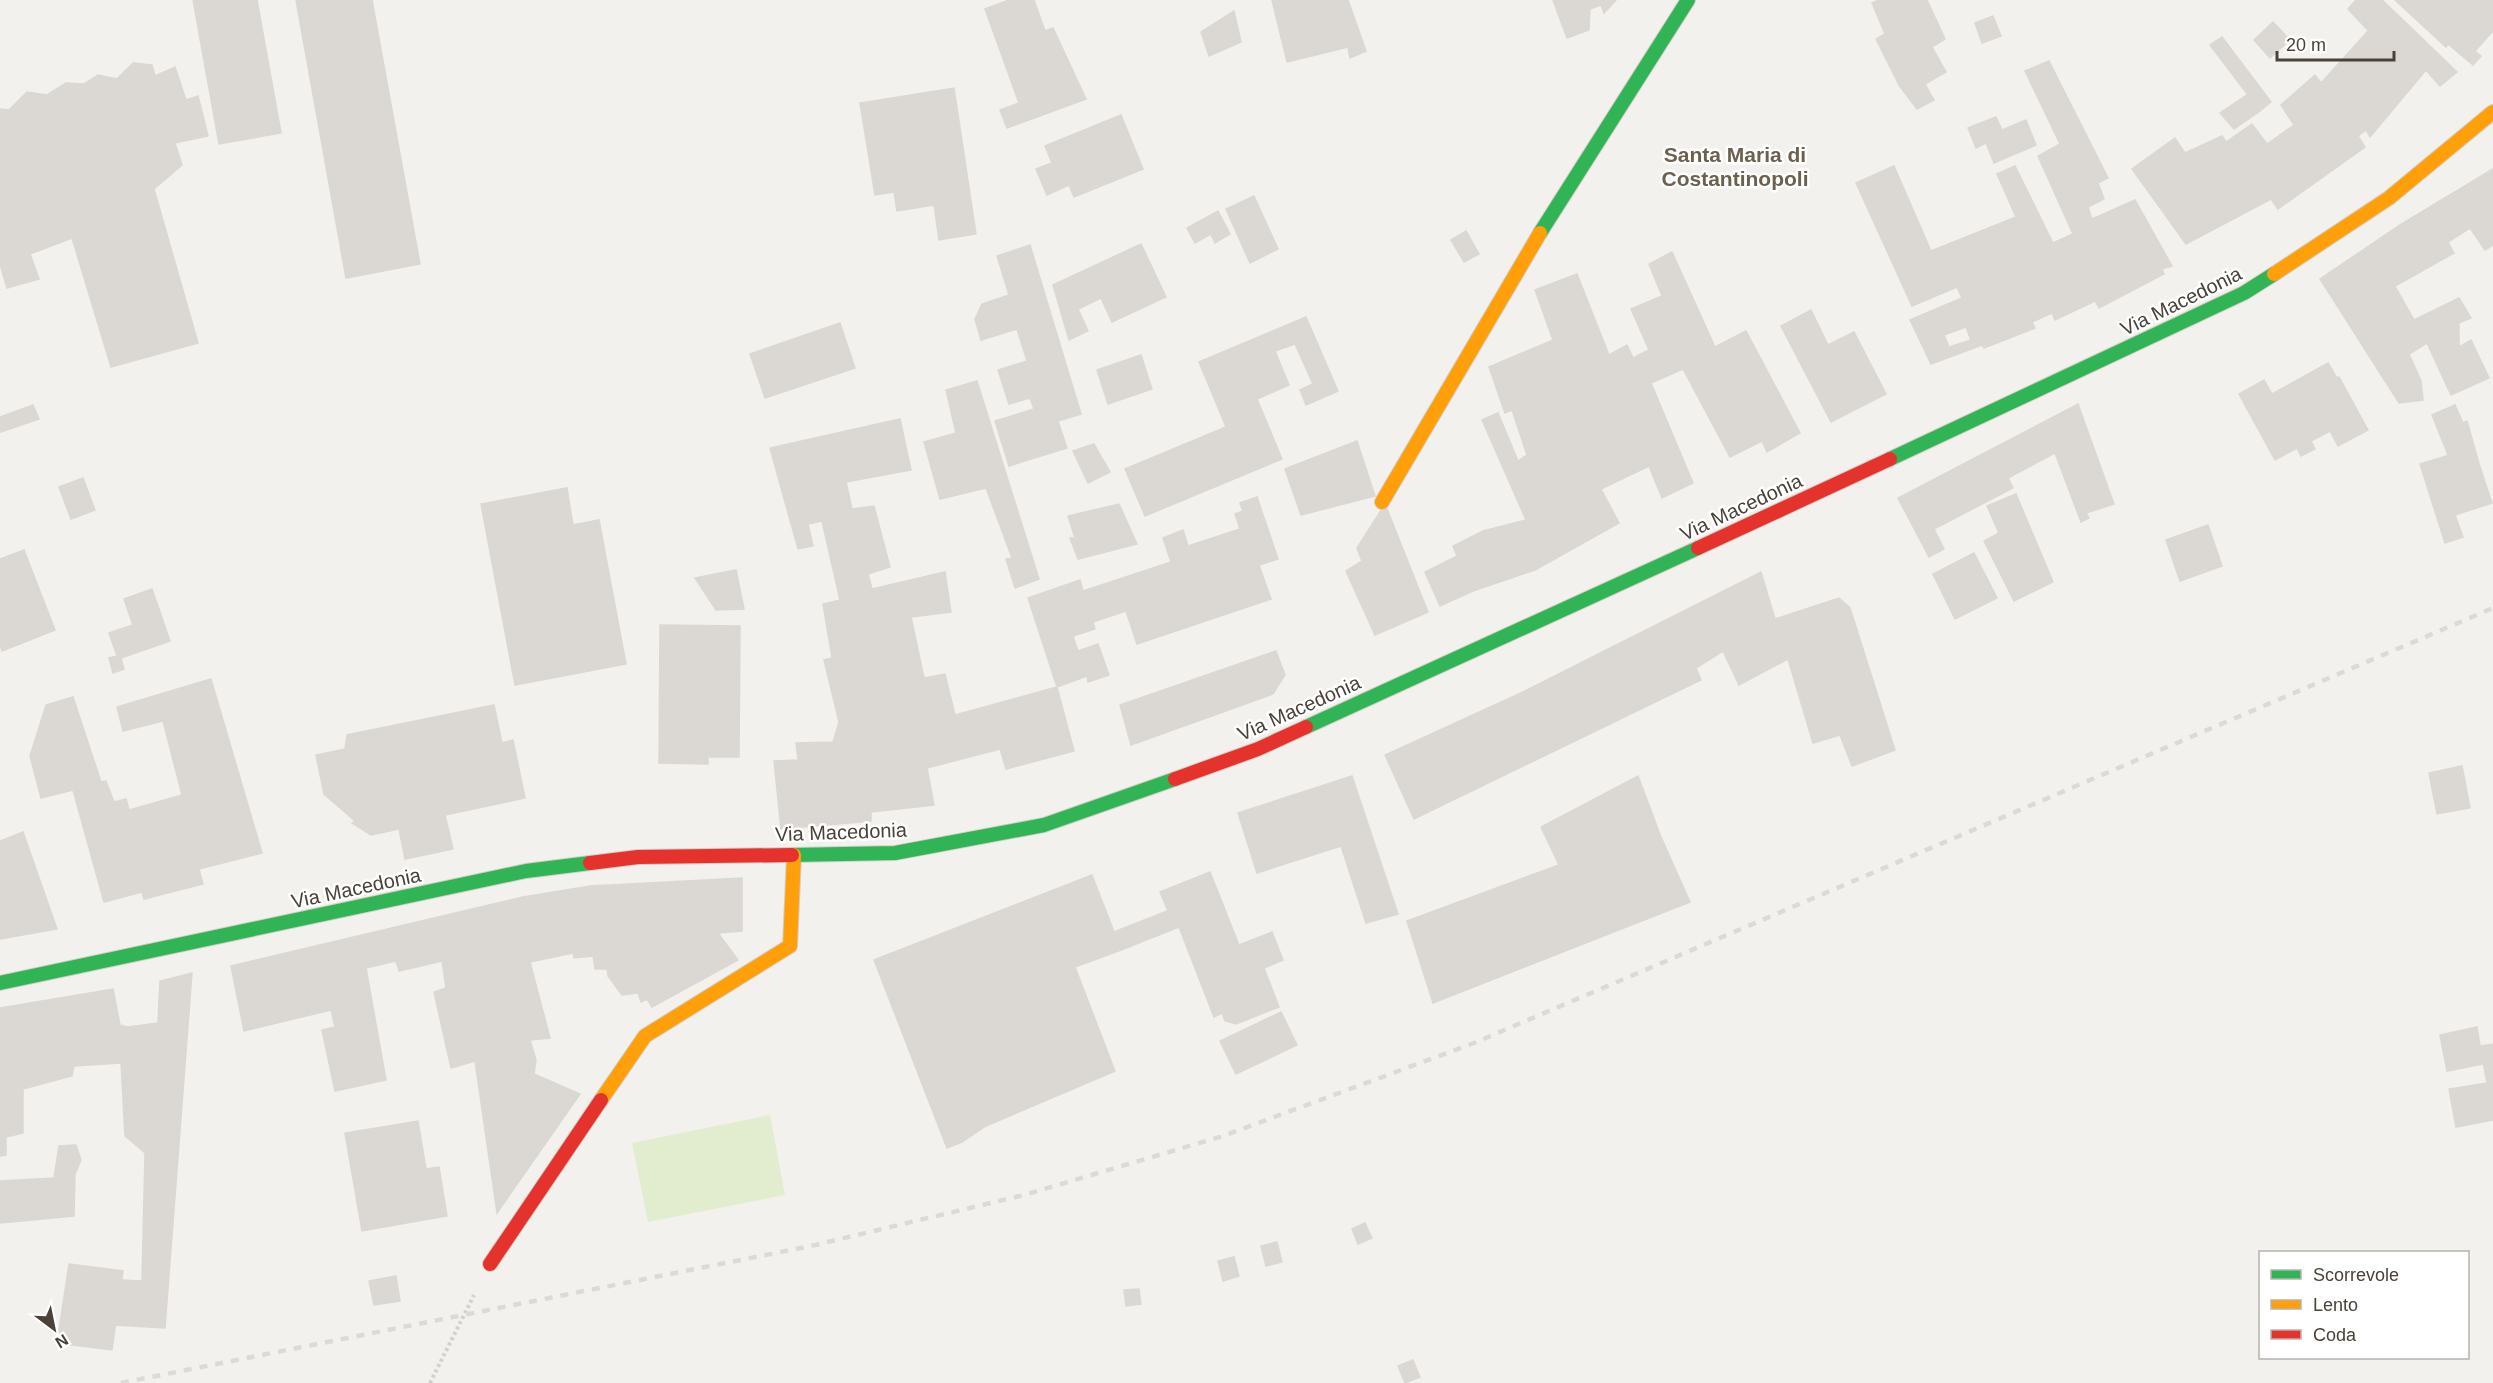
<svg xmlns="http://www.w3.org/2000/svg" width="2493" height="1383" viewBox="0 0 2493 1383" font-family="Helvetica,sans-serif">
<style>
.green{fill:#e1edce}
.building{fill:#dbd8d4;stroke:#dbd8d3;stroke-width:1.5;fill-rule:evenodd}
.lines{fill:none;stroke-linecap:round;stroke-linejoin:round}
.fast-casing{stroke:#d2cec4;stroke-width:16}
.slow-casing{stroke:#d2cec4;stroke-width:16}
.jam-casing{stroke:#d2cec4;stroke-width:16}
.path{stroke:#d3d1cb;stroke-width:4;stroke-dasharray:3 3;stroke-linecap:butt}
.fast{stroke:#30b455;stroke-width:14}
.slow{stroke:#ff9f0a;stroke-width:14}
.jam{stroke:#e5322d;stroke-width:14}
.rail{stroke:#dadad9;stroke-width:4.5;stroke-dasharray:8 8;stroke-linecap:butt}
.labels{text-anchor:middle;stroke-width:5;stroke-linejoin:round;paint-order:stroke}
.street-label{font-size:20px;fill:#4a4238;stroke:#fff}
.neighbourhood-label{font-size:21px;font-weight:bold;fill:#6c604f;stroke:#fff}
</style>
<rect width="100%" height="100%" fill="#f3f1ed"/>
<polygon class="green" points="770,1115 785,1195 648,1222 632,1143"/>
<g class="building">
<polygon points="193,0 257,0 281,133 219,144"/>
<polygon points="296,0 372,0 420,264 346,278"/>
<polygon points="1009,0 1034,0 1045,31 1053,28 1086,99 1007,128 1000,110 1019,103 985,9"/>
<polygon points="1272,0 1348,0 1366,51 1350,58 1348,47 1287,62"/>
<polygon points="1553,0 1616,0 1604,13 1601,5 1590,9 1589,30 1567,38"/>
<polygon points="1879,0 1927,0 1945,39 1932,47 1946,72 1925,84 1934,100 1917,109 1899,85 1876,39 1885,34 1872,3"/>
<polygon points="2356,0 2382,0 2401,18 2381,44 2348,9"/>
<polygon points="2395,0 2493,0 2493,31 2475,51 2481,56 2473,65 2448,44 2446,47"/>
<polygon points="1234,11 1241,42 1209,56 1201,32"/>
<polygon points="1993,16 2001,36 1982,43 1975,23"/>
<polygon points="2401,18 2457,72 2440,86 2426,70 2370,137 2366,130 2358,136 2365,147 2278,209 2271,199 2186,244 2132,169 2175,138 2185,153 2222,136 2226,142 2252,124 2267,144 2294,125 2281,105 2315,75 2321,83 2368,31 2381,44"/>
<polygon points="2273,22 2290,40 2270,58 2254,40"/>
<polygon points="2222,37 2271,102 2260,111 2210,45"/>
<path d="M2049,61L2108,178L2098,183L2104,199L2088,207L2092,219L2135,200L2172,266L2162,269L2164,274L2099,308L2095,301L2055,320L2052,313L2032,322L2035,328L1984,348L1982,345L1931,364L1910,320L1962,298L1957,287L1912,306L1856,183L1894,166L1931,251L2016,217L1997,174L2015,166L2053,243L2073,234L2038,156L2060,144L2025,71ZM1966,327L1971,340L1949,347L1944,335Z"/>
<polygon points="133,63 152,65 155,76 175,67 186,100 198,96 208,136 175,143 182,165 154,189 198,343 111,367 72,238 30,254 39,279 7,288 0,264 0,109 9,110 27,92 47,95 66,83 84,84 98,75 117,79"/>
<polygon points="954,88 976,234 939,240 934,205 897,211 894,192 875,195 860,103"/>
<polygon points="2247,95 2260,111 2234,129 2220,113"/>
<polygon points="1121,115 1143,169 1074,197 1069,185 1047,195 1036,169 1052,163 1045,146"/>
<polygon points="1996,117 2002,130 2026,120 2036,145 1994,163 1986,143 1976,148 1968,128"/>
<polygon points="2493,169 2493,245 2485,250 2470,228 2448,242 2454,253 2395,286 2414,320 2459,298 2471,318 2459,323 2459,347 2471,340 2489,378 2451,395 2427,343 2409,354 2421,381 2423,400 2399,403 2320,279 2400,225"/>
<polygon points="1254,196 1278,249 1250,263 1226,209"/>
<polygon points="1218,211 1230,234 1215,243 1211,234 1195,243 1187,228"/>
<polygon points="1466,231 1479,254 1464,262 1451,240"/>
<polygon points="1141,244 1166,297 1112,322 1101,298 1078,309 1088,331 1069,340 1053,285"/>
<polygon points="1030,245 1081,414 1058,421 1067,448 1009,466 995,421 1034,409 1030,398 1009,404 998,370 1027,361 1017,329 981,340 975,319 982,304 1009,295 997,256"/>
<polygon points="1672,252 1715,347 1746,331 1800,433 1767,452 1762,441 1730,457 1683,369 1651,383 1693,483 1662,498 1649,466 1601,489 1619,523 1535,570 1473,591 1440,606 1425,572 1457,556 1453,546 1483,531 1526,520 1482,420 1498,413 1518,461 1527,455 1512,410 1505,413 1489,367 1553,340 1535,290 1577,274 1609,355 1627,345 1633,358 1649,350 1631,309 1662,296 1649,264"/>
<polygon points="1811,310 1828,345 1854,332 1886,394 1831,422 1781,326"/>
<polygon points="1306,317 1338,391 1306,405 1300,390 1313,384 1295,344 1275,351 1289,385 1257,399 1282,459 1145,516 1125,469 1226,427 1199,362"/>
<polygon points="840,323 855,368 765,398 750,354"/>
<polygon points="1141,355 1152,389 1108,404 1097,370"/>
<polygon points="2328,363 2337,378 2339,377 2368,430 2338,446 2330,431 2311,441 2315,449 2301,456 2297,448 2275,460 2239,394 2264,380 2272,394"/>
<polygon points="977,381 1039,579 1015,588 1006,559 1012,558 986,488 940,499 924,442 956,433 946,390"/>
<polygon points="2078,404 2114,504 2086,513 2089,518 2081,522 2055,453 2008,478 2013,488 1934,529 1944,549 1929,557 1898,498"/>
<polygon points="33,405 39,419 1,432 0,417"/>
<polygon points="2455,405 2463,423 2467,421 2480,467 2456,475 2432,415"/>
<polygon points="900,419 911,470 846,482 852,509 874,506 890,567 868,574 872,589 945,572 951,612 911,617 924,678 945,674 955,715 1057,687 1074,751 1006,769 1000,749 927,768 934,805 871,812 871,821 781,829 774,761 798,760 796,743 833,742 839,722 824,660 832,658 823,604 840,600 822,521 808,524 813,546 798,549 770,448"/>
<polygon points="1357,441 1375,496 1301,515 1285,469"/>
<polygon points="1094,444 1110,472 1088,483 1073,451"/>
<polygon points="2450,455 2456,475 2480,467 2492,503 2455,515 2463,537 2445,543 2420,464"/>
<polygon points="83,478 95,510 71,519 59,487"/>
<polygon points="567,488 573,525 599,520 626,664 515,685 481,504"/>
<polygon points="2016,494 2053,582 2014,601 1984,541 1999,533 1987,506"/>
<polygon points="1257,497 1278,559 1259,565 1271,599 1137,644 1126,611 1093,622 1095,629 1073,636 1078,651 1098,644 1109,675 1088,682 1087,676 1057,687 1028,598 1080,580 1083,591 1171,562 1163,538 1183,530 1188,546 1240,529 1235,514 1243,511 1240,503"/>
<polygon points="1119,504 1137,544 1078,559 1070,538 1075,538 1068,516"/>
<polygon points="1385,504 1428,612 1375,635 1346,571 1362,561 1357,548"/>
<polygon points="2208,525 2222,566 2180,581 2166,540"/>
<polygon points="24,550 55,630 2,651 0,646 0,559"/>
<polygon points="1974,553 1997,598 1955,619 1933,574"/>
<polygon points="736,570 744,609 716,610 695,578"/>
<polygon points="1761,572 1775,619 1839,598 1850,608 1895,750 1852,766 1840,735 1813,743 1788,659 1739,685 1723,651 1696,668 1701,680 1414,819 1385,755 1527,690"/>
<polygon points="152,589 170,641 121,658 124,669 113,673 109,658 117,656 109,633 133,625 124,599"/>
<polygon points="660,625 740,626 739,757 708,757 708,764 659,763"/>
<polygon points="1276,651 1285,675 1273,694 1131,745 1120,705"/>
<polygon points="211,679 262,853 199,869 203,884 144,899 142,892 104,902 73,790 41,798 30,756 46,705 73,697 101,782 106,781 114,802 126,799 129,810 182,795 163,721 123,731 117,707"/>
<polygon points="494,705 502,743 513,740 525,798 445,815 453,849 405,859 399,829 371,835 352,823 355,821 324,794 316,755 345,749 347,735"/>
<polygon points="2462,766 2470,808 2437,814 2429,773"/>
<polygon points="1352,776 1398,914 1366,923 1341,846 1257,873 1238,813"/>
<polygon points="1638,776 1661,837 1690,902 1433,1003 1407,921 1559,865 1541,827"/>
<polygon points="23,832 57,929 0,939 0,841"/>
<polygon points="1210,872 1239,945 1272,932 1283,960 1264,968 1279,1007 1236,1024 1225,1021 1222,1013 1214,1017 1172,909 1168,911 1160,892"/>
<polygon points="1092,875 1121,950 1075,967 1115,1071 986,1126 962,1142 947,1148 874,960"/>
<polygon points="742,878 742,931 718,933 738,960 652,1007 647,999 641,1002 638,993 622,995 608,976 607,969 595,969 593,956 591,886"/>
<polygon points="591,886 593,956 574,958 573,953 530,962 550,1038 530,1040 536,1060 534,1074 580,1094 497,1213 475,1061 451,1068 434,992 446,988 442,961 399,971 396,961 366,968 386,1080 335,1091 322,1030 335,1027 331,1010 244,1031 231,966 523,897"/>
<polygon points="1172,909 1179,927 1121,950 1114,932"/>
<polygon points="192,973 165,1328 115,1325 122,1280 142,1281 145,1153 125,1136 121,1063 74,1066 72,1076 23,1089 23,1133 6,1137 6,1155 0,1156 0,1008 113,989 120,1025 128,1027 158,1023 160,981"/>
<polygon points="1281,1012 1297,1045 1236,1074 1220,1041"/>
<polygon points="2477,1027 2483,1064 2447,1071 2440,1035"/>
<polygon points="2493,1044 2493,1082 2487,1083 2480,1046"/>
<polygon points="2493,1082 2493,1120 2456,1127 2449,1089"/>
<polygon points="418,1121 426,1169 439,1167 447,1216 362,1231 345,1133"/>
<polygon points="76,1145 81,1160 75,1174 74,1216 0,1223 0,1181 54,1178 59,1146"/>
<polygon points="1365,1223 1372,1238 1358,1244 1352,1229"/>
<polygon points="1277,1242 1282,1262 1266,1266 1261,1246"/>
<polygon points="1234,1257 1239,1276 1223,1281 1218,1261"/>
<polygon points="69,1264 123,1271 112,1350 57,1343"/>
<polygon points="396,1276 400,1301 374,1305 369,1281"/>
<polygon points="1139,1289 1141,1304 1126,1306 1124,1290"/>
<polygon points="1413,1360 1420,1377 1405,1383 1398,1366"/>
</g>
<g class="lines">
<defs>
<g id="fast">
<polyline points="1540,233 1688,0"/>
<polyline points="1890,459 2244,293 2274,274"/>
<polyline points="1306,727 1698,548"/>
<polyline points="792,855 895,853 1044,825 1175,779"/>
<polyline points="0,983 526,871 590,863"/>
</g>
<g id="slow">
<polyline points="2274,274 2389,198 2493,112"/>
<polyline points="1382,502 1540,233"/>
<polyline points="601,1100 645,1036 790,946 794,855"/>
</g>
<g id="jam">
<polyline points="1698,548 1890,459"/>
<polyline points="1175,779 1258,749 1306,727"/>
<polyline points="590,863 638,857 792,855"/>
<polyline points="490,1264 601,1100"/>
</g>
</defs>
<use href="#fast" class="fast-casing"/>
<use href="#slow" class="slow-casing"/>
<use href="#jam" class="jam-casing"/>
<polyline class="path" points="430,1383 474,1295"/>
<use href="#fast" class="fast"/>
<use href="#slow" class="slow"/>
<use href="#jam" class="jam"/>
<polyline class="rail" points="121,1383 811,1246 1024,1195 1223,1136 1474,1043 2493,608"/>
</g>
<g class="labels">
<g class="street-label">
<text transform="translate(2181 301) rotate(-26)" y="7">Via Macedonia</text>
<text transform="translate(1741 507) rotate(-25)" y="7">Via Macedonia</text>
<text transform="translate(1299 708) rotate(-24)" y="7">Via Macedonia</text>
<text transform="translate(841 832) rotate(-2)" y="7">Via Macedonia</text>
<text transform="translate(356 888) rotate(-12)" y="7">Via Macedonia</text>
</g>
<g class="neighbourhood-label">
<text x="1735" y="162">Santa Maria di<tspan x="1735" dy="24">Costantinopoli</tspan></text>
</g>
</g>
<rect x="2259" y="1251" width="210" height="108" fill="#ffffff" stroke="#b7b3af" stroke-width="1.5"/>
<rect x="2271" y="1270" width="30" height="9" fill="#30b455" stroke="#b7b3af" stroke-width="1.5"/>
<text x="2313" y="1281" font-size="18" fill="#4a4238">Scorrevole</text>
<rect x="2271" y="1300" width="30" height="9" fill="#ff9f0a" stroke="#b7b3af" stroke-width="1.5"/>
<text x="2313" y="1311" font-size="18" fill="#4a4238">Lento</text>
<rect x="2271" y="1330" width="30" height="9" fill="#e5322d" stroke="#b7b3af" stroke-width="1.5"/>
<text x="2313" y="1341" font-size="18" fill="#4a4238">Coda</text>
<g transform="translate(54 1329) rotate(148)" stroke="#ffffff" stroke-width="4.5" paint-order="stroke">
<path d="M0-4.5L10 22L0 15L-10 22Z" fill="#4a4238"/>
<text y="-9" font-size="16" font-weight="bold" text-anchor="middle" fill="#4a4238">N</text>
</g>
<path d="M2277 51v9h117v-9" fill="none" stroke="#4a4238" stroke-width="3"/>
<text x="2286" y="51" font-size="18" fill="#4a4238" stroke="#ffffff" stroke-width="4.5" paint-order="stroke">20 m</text>
</svg>
